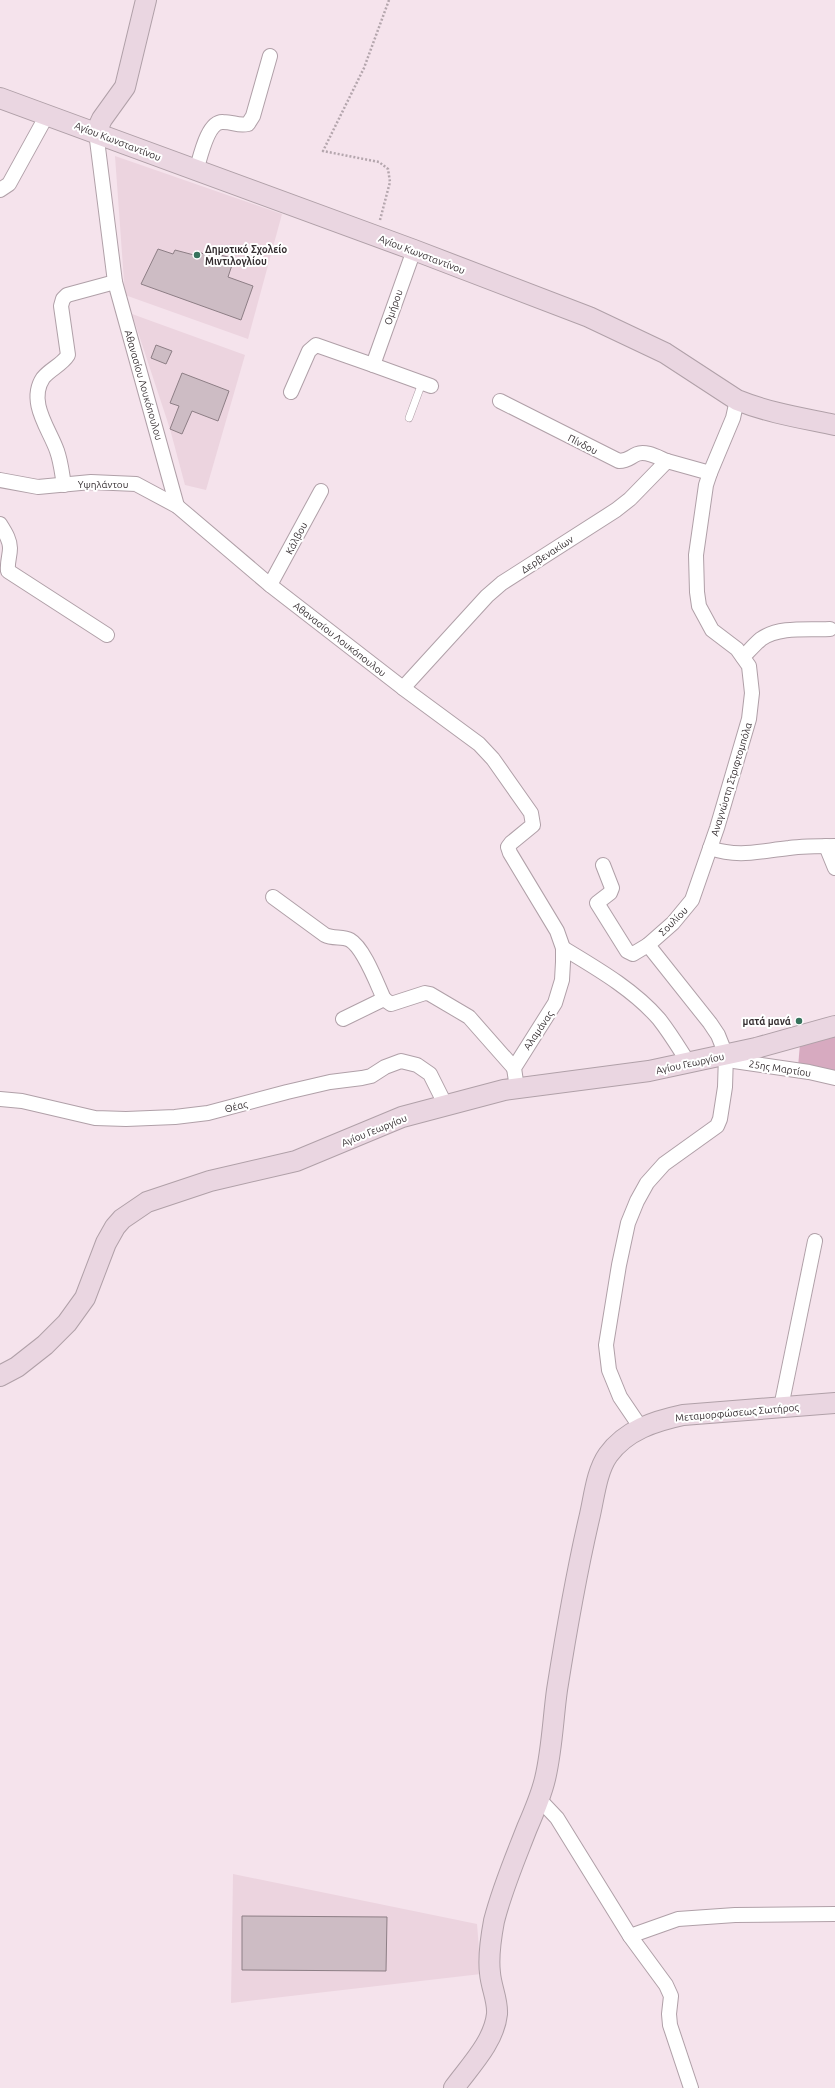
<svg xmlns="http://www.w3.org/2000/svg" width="835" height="2088" viewBox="0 0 835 2088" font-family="Ubuntu,sans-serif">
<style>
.built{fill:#ecd4df}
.green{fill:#d7aac0}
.building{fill:#cdbcc4;stroke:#8d7e85}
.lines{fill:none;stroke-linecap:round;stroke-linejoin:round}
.lane-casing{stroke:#b0a0a8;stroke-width:8}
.street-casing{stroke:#b0a0a8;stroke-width:16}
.secondary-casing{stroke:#b0a0a8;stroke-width:22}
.path{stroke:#b4a6ad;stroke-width:2.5;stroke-dasharray:2 2;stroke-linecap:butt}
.lane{stroke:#fff;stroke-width:7}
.street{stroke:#fff;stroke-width:14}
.secondary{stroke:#ead6e1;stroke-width:20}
.poi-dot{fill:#36725c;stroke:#fff;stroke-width:1.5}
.labels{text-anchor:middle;stroke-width:4;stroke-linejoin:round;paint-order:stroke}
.street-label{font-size:10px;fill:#362f32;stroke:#fff}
.poi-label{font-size:10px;font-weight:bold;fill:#362f32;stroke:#fff;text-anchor:start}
</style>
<rect width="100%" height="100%" fill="#f5e3ec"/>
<g class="built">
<polygon points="115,156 282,214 248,339 125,295"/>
<polygon points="132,314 245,355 206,490 185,485 170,429"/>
<polygon points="233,1874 477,1924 481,1974 231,2003"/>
</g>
<polygon class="green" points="835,1033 835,1073 798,1067 800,1044"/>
<g class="building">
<polygon points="158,249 173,254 175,250 194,255 196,251 217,259 218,254 234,259 228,277 253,286 241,320 141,284"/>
<polygon points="156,345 172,351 166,364 151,358"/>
<polygon points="182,373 229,391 218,421 192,411 182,434 170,429 179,406 170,403"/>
<polygon points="242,1916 387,1917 386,1971 242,1970"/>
</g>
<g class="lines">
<defs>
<polyline id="lane" points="409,418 422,383"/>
<g id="street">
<polyline points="96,132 115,282 177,506"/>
<path d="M196,171C200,159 207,121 223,122C234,122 237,126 248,124L253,116L270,56"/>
<polyline points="0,190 9,184 47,115"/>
<polyline points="373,365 431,386"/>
<polyline points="291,392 309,351 316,345 373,365 414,250"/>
<path d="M500,401L619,461C628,461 630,457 637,454C646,450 659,458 667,461"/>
<polyline points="0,480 38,487 91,482 136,484 177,506 270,585 403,688 479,744 493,759 531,813 533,825 511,843 508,847 510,853 557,931 563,948 563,962 562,980 555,1003 514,1068 517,1088"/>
<path d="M64,485C62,474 61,462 57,451C50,430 27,402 43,378C50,369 62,365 68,355L61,306L63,299L67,295L115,282"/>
<path d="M0,524C4,531 10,539 10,548C10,556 7,562 8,571L107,635"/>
<polyline points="270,585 321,491"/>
<path d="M743,657C749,651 755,644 761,639C779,626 809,630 830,629"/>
<polyline points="403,688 487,596 502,583 616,510 630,499 667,461 710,473"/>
<polyline points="826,846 835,868"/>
<path d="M710,848C739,858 760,851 789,848C804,846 820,846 835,846"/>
<polyline points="603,865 612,888 610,893 597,903 627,951 633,954 648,945 710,1023 718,1035 726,1055 725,1087 720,1119 717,1126 664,1164 647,1183 637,1201 628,1223 619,1265 606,1345 609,1370 620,1397 641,1428"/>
<path d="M273,897L325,935C333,939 343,936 350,940C364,948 377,984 384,999"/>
<polyline points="648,945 673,923 692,900 717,828 749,719 752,693 749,666 737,649 712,630 699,606 697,592 696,555 706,485 710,473 733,418 737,400"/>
<path d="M563,948C596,968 633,989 659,1019C670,1033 679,1048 688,1062"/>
<polyline points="343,1019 384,999 391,1004 425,993 430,994 469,1017 514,1068"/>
<polyline points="726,1055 734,1061 809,1072 835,1078"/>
<polyline points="0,1099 22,1101 95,1118 126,1119 175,1117 208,1113 287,1092 330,1082 362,1078 371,1076 385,1067 401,1061 417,1065 430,1074 446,1106"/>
<polyline points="781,1407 815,1241"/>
<polyline points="539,1799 557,1818 630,1936 666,1985 671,1996 669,2014 670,2025 691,2088"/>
<polyline points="630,1936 678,1919 735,1915 835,1914"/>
</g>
<g id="secondary">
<path d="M0,98L414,250L589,317L665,353L737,400C769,413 802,418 835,425"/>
<polyline points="96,132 102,119 125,87 146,0"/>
<polyline points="0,1376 17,1367 45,1345 67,1323 85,1298 106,1243 115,1227 122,1219 147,1202 210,1181 296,1161 402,1117 504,1090 649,1071 756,1048 835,1026"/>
<path d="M454,2088C470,2066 494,2042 497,2014C498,2000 491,1987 490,1973C488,1957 491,1937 494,1921C502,1889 515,1859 527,1828C534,1812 541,1796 545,1779C552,1750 553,1719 557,1690C566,1633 576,1575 589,1519C594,1499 596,1472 608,1455C626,1430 655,1421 683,1415L835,1403"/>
</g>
</defs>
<use href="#lane" class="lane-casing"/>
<use href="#street" class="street-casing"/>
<use href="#secondary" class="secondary-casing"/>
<polyline class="path" points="380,220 390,182 388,169 379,162 323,151 364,68 389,0"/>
<use href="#lane" class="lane"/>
<use href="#street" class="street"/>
<use href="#secondary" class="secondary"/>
</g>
<g class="poi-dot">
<circle cx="197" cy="255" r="4"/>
<circle cx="799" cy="1021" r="4"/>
</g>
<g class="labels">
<g class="street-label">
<text transform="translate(118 141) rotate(21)" y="4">Αγίου Κωνσταντίνου</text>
<text transform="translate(422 254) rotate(21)" y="4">Αγίου Κωνσταντίνου</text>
<text transform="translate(393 307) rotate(-71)" y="4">Ομήρου</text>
<text transform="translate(144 385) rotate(74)" y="4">Αθανασίου Λουκόπουλου</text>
<text transform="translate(583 444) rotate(27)" y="4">Πίνδου</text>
<text x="103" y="488">Υψηλάντου</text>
<text transform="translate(296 538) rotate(-62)" y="4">Κάλβου</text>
<text transform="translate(547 554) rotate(-33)" y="4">Δερβενακίων</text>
<text transform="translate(340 639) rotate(38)" y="4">Αθανασίου Λουκόπουλου</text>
<text transform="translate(731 779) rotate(-73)" y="4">Αναγνώστη Στριφτομπόλα</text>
<text transform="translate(673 921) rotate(-45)" y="4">Σουλίου</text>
<text transform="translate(538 1030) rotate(-56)" y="4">Αλαμάνας</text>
<text transform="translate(690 1063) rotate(-12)" y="4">Αγίου Γεωργίου</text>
<text transform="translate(780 1068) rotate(9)" y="4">25ης Μαρτίου</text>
<text transform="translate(236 1106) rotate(-14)" y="4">Θέας</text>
<text transform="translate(374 1130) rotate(-22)" y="4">Αγίου Γεωργίου</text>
<text transform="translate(737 1412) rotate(-5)" y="4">Μεταμορφώσεως Σωτήρος</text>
</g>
<g class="poi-label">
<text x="205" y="253">Δημοτικό Σχολείο<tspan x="205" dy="12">Μιντιλογλίου</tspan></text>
<text x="791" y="1025" text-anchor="end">ματά μανά</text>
</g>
</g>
</svg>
